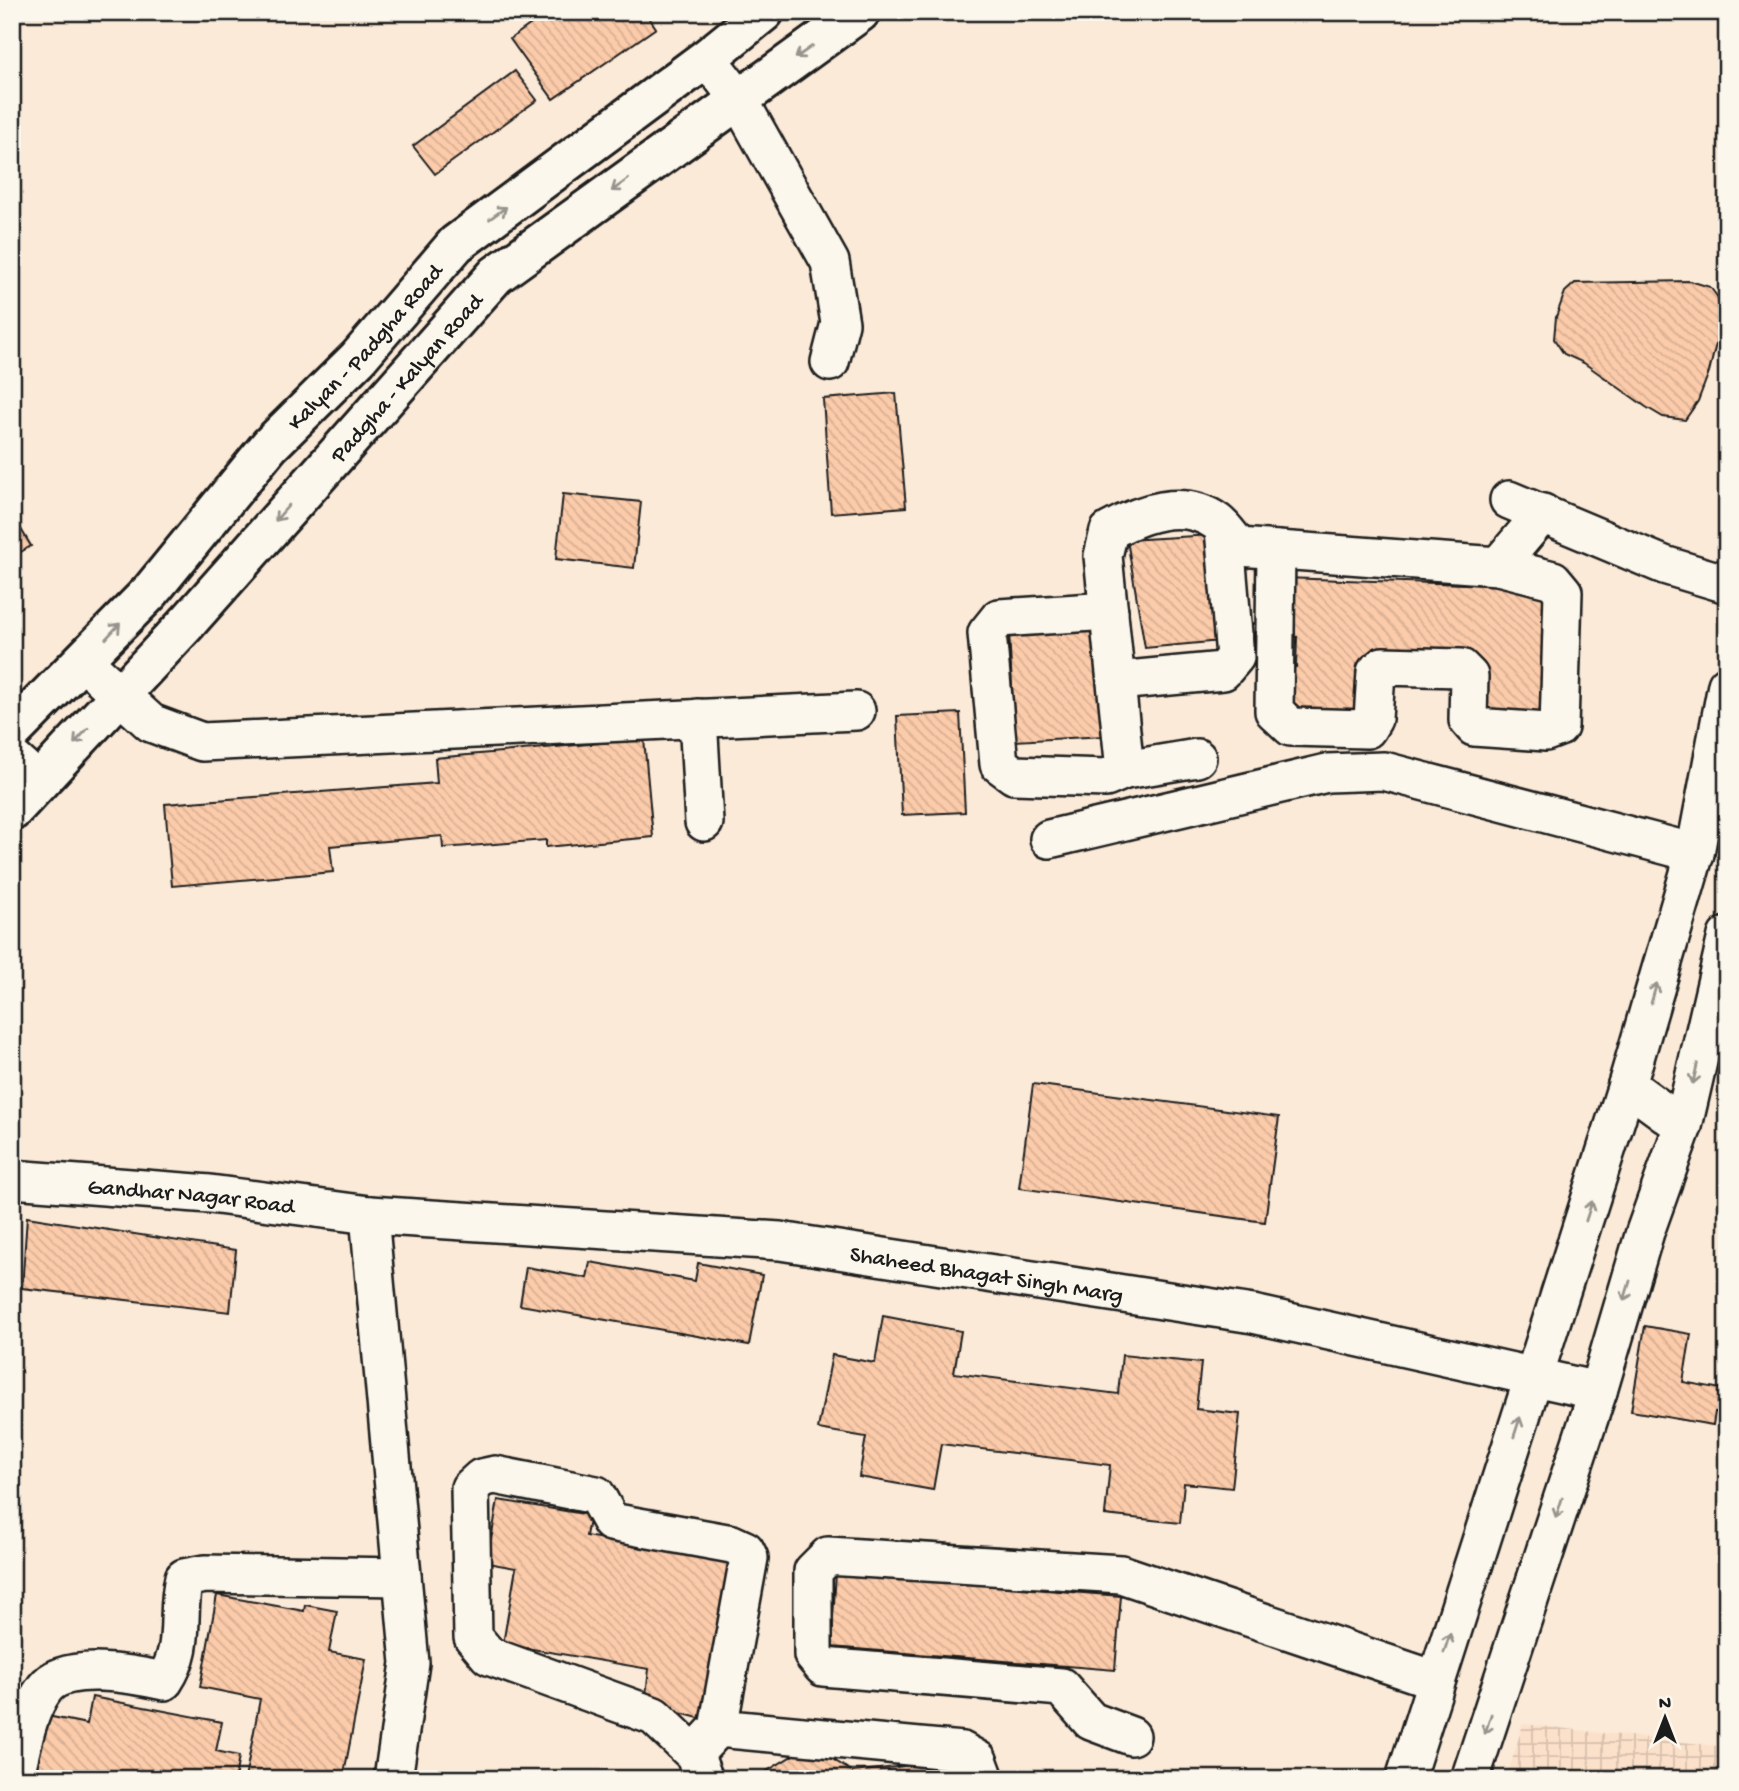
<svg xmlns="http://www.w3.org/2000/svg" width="1739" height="1791" viewBox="0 0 1739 1791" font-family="'Gochi Hand',sans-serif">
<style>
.industrial{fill:url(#industrial-grid)}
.building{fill:url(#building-back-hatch);stroke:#1c1c1c;stroke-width:2}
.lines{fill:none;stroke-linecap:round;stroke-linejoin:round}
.minor-casing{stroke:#1c1c1c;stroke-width:42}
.major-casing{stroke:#1c1c1c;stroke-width:44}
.minor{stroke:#fbf7ec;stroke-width:37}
.major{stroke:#fbf7ec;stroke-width:38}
.oneway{stroke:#97948e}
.labels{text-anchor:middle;stroke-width:5;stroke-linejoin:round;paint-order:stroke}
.street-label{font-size:23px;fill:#1c1c1c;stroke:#fbf7ec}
</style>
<defs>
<pattern id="industrial-grid" width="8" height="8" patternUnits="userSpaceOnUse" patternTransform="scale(1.75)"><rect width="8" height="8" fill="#fbe1ca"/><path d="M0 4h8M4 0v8" fill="none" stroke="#d7c0ad"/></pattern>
<pattern id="building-back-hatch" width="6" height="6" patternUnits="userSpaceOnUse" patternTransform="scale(1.75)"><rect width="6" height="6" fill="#fbcbaa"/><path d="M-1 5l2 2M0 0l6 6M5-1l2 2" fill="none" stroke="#d7ae92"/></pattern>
</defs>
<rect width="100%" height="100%" fill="#fbead8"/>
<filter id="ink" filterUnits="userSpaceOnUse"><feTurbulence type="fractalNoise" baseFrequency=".0143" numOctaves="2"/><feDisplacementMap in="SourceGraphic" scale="14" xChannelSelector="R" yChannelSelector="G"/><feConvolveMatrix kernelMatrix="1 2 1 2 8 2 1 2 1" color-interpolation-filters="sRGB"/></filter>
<g filter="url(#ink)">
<polygon class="industrial" points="1523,1724 1727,1747 1727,1779 1506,1779"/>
<g class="building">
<rect x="172" y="12" width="32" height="5"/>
<polygon points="548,12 645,12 656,28 553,99 510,39"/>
<polygon points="515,71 537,100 435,174 413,146"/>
<polygon points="1690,281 1710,287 1722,303 1722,320 1709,372 1698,401 1685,420 1663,417 1646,407 1584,363 1564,354 1554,339 1556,317 1565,292 1575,283"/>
<polygon points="896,393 906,507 831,513 823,399"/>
<polygon points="563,494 641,502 634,568 556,559"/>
<polygon points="12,514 31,546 12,557"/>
<polygon points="1212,535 1231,640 1145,648 1127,540"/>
<polygon points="1283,578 1555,587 1550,723 1476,720 1478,663 1366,659 1364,714 1283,711 1285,667 1296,667 1297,637 1281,637"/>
<polygon points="1099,626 1105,736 1015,741 1009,632"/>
<polygon points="960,713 965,812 902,815 897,716"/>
<polygon points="644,739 653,837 546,847 546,840 443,848 442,836 330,846 333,872 172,886 165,804 437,783 435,758"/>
<polygon points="1033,1084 1279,1117 1265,1222 1019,1188"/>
<polygon points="27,1217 236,1250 230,1312 22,1288"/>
<polygon points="590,1262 695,1281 698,1263 762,1275 749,1345 520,1305 526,1267 587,1278"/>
<polygon points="883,1316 961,1331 954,1373 1118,1394 1122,1355 1201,1363 1196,1409 1240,1414 1232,1488 1184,1483 1180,1523 1105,1515 1110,1465 941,1444 933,1490 859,1477 866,1437 818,1429 832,1355 875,1363"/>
<polygon points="1645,1326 1691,1334 1683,1382 1727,1390 1727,1414 1715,1412 1713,1425 1631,1411"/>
<polygon points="498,1500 590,1515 586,1536 738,1563 714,1722 645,1704 649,1669 503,1644 516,1568 487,1563"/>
<polygon points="836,1573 1121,1596 1115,1670 831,1647"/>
<polygon points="217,1595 304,1611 305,1605 337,1611 329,1652 366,1659 343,1779 245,1779 260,1699 200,1687"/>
<polygon points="92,1697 222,1722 216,1751 239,1756 235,1779 86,1779 36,1769 47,1716 87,1724"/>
<polygon points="810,1745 853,1772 922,1764 938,1779 754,1779"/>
</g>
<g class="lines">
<defs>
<g id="minor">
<polyline points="707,58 738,98 830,262 840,323 830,362"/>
<polyline points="1509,500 1664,565 1727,584"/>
<polyline points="1276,550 1274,711 1291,727 1367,729 1373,719 1376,672 1383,666 1461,668 1469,676 1468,720 1474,727 1546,732 1559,727 1563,592 1553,580 1498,566"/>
<polyline points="1109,611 999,618 987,633 999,764 1014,775 1106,778 1125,770 1197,758"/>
<polyline points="84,662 151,723 202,742 856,711"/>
<polyline points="1117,681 1223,671 1235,657 1224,529"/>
<polyline points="698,718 704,822"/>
<polyline points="12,758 39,782"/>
<path d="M1125,770L1103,556L1109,531C1141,513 1184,498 1217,522C1225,528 1232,539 1239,547L1498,566L1543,513"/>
<polyline points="1049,839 1327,773 1384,771 1695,853"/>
<polyline points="1627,1085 1683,1126"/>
<path id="s1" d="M12,1179L210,1194L369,1215L780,1241L1253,1314L1598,1391"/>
<polyline points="369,1215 410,1663 393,1779"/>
<polyline points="718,1728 962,1751 978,1760 985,1779"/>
<polyline points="1131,1736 1091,1721 1061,1687 823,1667 813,1655 813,1571 828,1556 1121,1574 1435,1680"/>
<polyline points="694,1754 718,1728 749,1558 745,1550 732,1544 611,1522 596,1495 495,1475 481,1478 470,1488 473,1637 489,1656 654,1716 694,1754 704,1779"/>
<path d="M14,1779C22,1749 26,1713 45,1688C65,1661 136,1675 164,1681C188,1645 175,1617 184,1578L205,1574L402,1577"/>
<polyline points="1405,1779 1627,1085 1695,853 1727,685"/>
<polyline points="1470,1779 1598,1391 1645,1232 1683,1126 1727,936"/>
</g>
<g id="major">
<path id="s2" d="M12,732L150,592L270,445L358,358L456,244L707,58L764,12"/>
<path id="s3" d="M12,811L188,622L496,275L860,12"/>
</g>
</defs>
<use href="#minor" class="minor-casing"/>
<use href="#major" class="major-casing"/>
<use href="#minor" class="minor"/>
<use href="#major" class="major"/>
</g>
<defs><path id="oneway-shaft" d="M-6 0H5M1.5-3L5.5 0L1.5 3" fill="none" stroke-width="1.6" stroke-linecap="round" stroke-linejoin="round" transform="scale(1.75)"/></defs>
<g class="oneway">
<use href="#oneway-shaft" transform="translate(804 52) rotate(145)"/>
<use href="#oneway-shaft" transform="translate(620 185) rotate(144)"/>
<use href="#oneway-shaft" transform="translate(498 213) rotate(-36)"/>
<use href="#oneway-shaft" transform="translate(282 513) rotate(131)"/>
<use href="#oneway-shaft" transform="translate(113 631) rotate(-47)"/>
<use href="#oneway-shaft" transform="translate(81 736) rotate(132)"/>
<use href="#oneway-shaft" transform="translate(1654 993) rotate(-74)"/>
<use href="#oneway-shaft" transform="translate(1695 1074) rotate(103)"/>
<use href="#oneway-shaft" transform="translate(1589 1211) rotate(-72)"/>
<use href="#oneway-shaft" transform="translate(1627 1291) rotate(107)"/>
<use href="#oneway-shaft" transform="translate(1517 1427) rotate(-72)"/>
<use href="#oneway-shaft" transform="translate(1559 1508) rotate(108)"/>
<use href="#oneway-shaft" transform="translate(1447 1643) rotate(-72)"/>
<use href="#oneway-shaft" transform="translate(1488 1724) rotate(108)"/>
</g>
</g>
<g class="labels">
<g class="street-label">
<text dy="8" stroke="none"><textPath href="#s2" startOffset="523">Kalyan - Padgha Road</textPath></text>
<text dy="8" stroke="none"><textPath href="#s3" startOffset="586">Padgha - Kalyan Road</textPath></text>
<text dy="8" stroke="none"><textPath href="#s1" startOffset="180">Gandhar Nagar Road</textPath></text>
<text dy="8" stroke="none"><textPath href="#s1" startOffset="980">Shaheed Bhagat Singh Marg</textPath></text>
</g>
</g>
<rect width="1739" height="1791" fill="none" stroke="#fbf7ec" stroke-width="42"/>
<rect x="21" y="21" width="1697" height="1749" fill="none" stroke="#1c1c1c" stroke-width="2.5" filter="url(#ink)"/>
<g transform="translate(1665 1718)" stroke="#fbf7ec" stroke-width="5" paint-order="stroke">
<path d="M0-5L12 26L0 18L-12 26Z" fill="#1c1c1c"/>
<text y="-10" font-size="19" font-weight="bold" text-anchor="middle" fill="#1c1c1c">N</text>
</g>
</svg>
